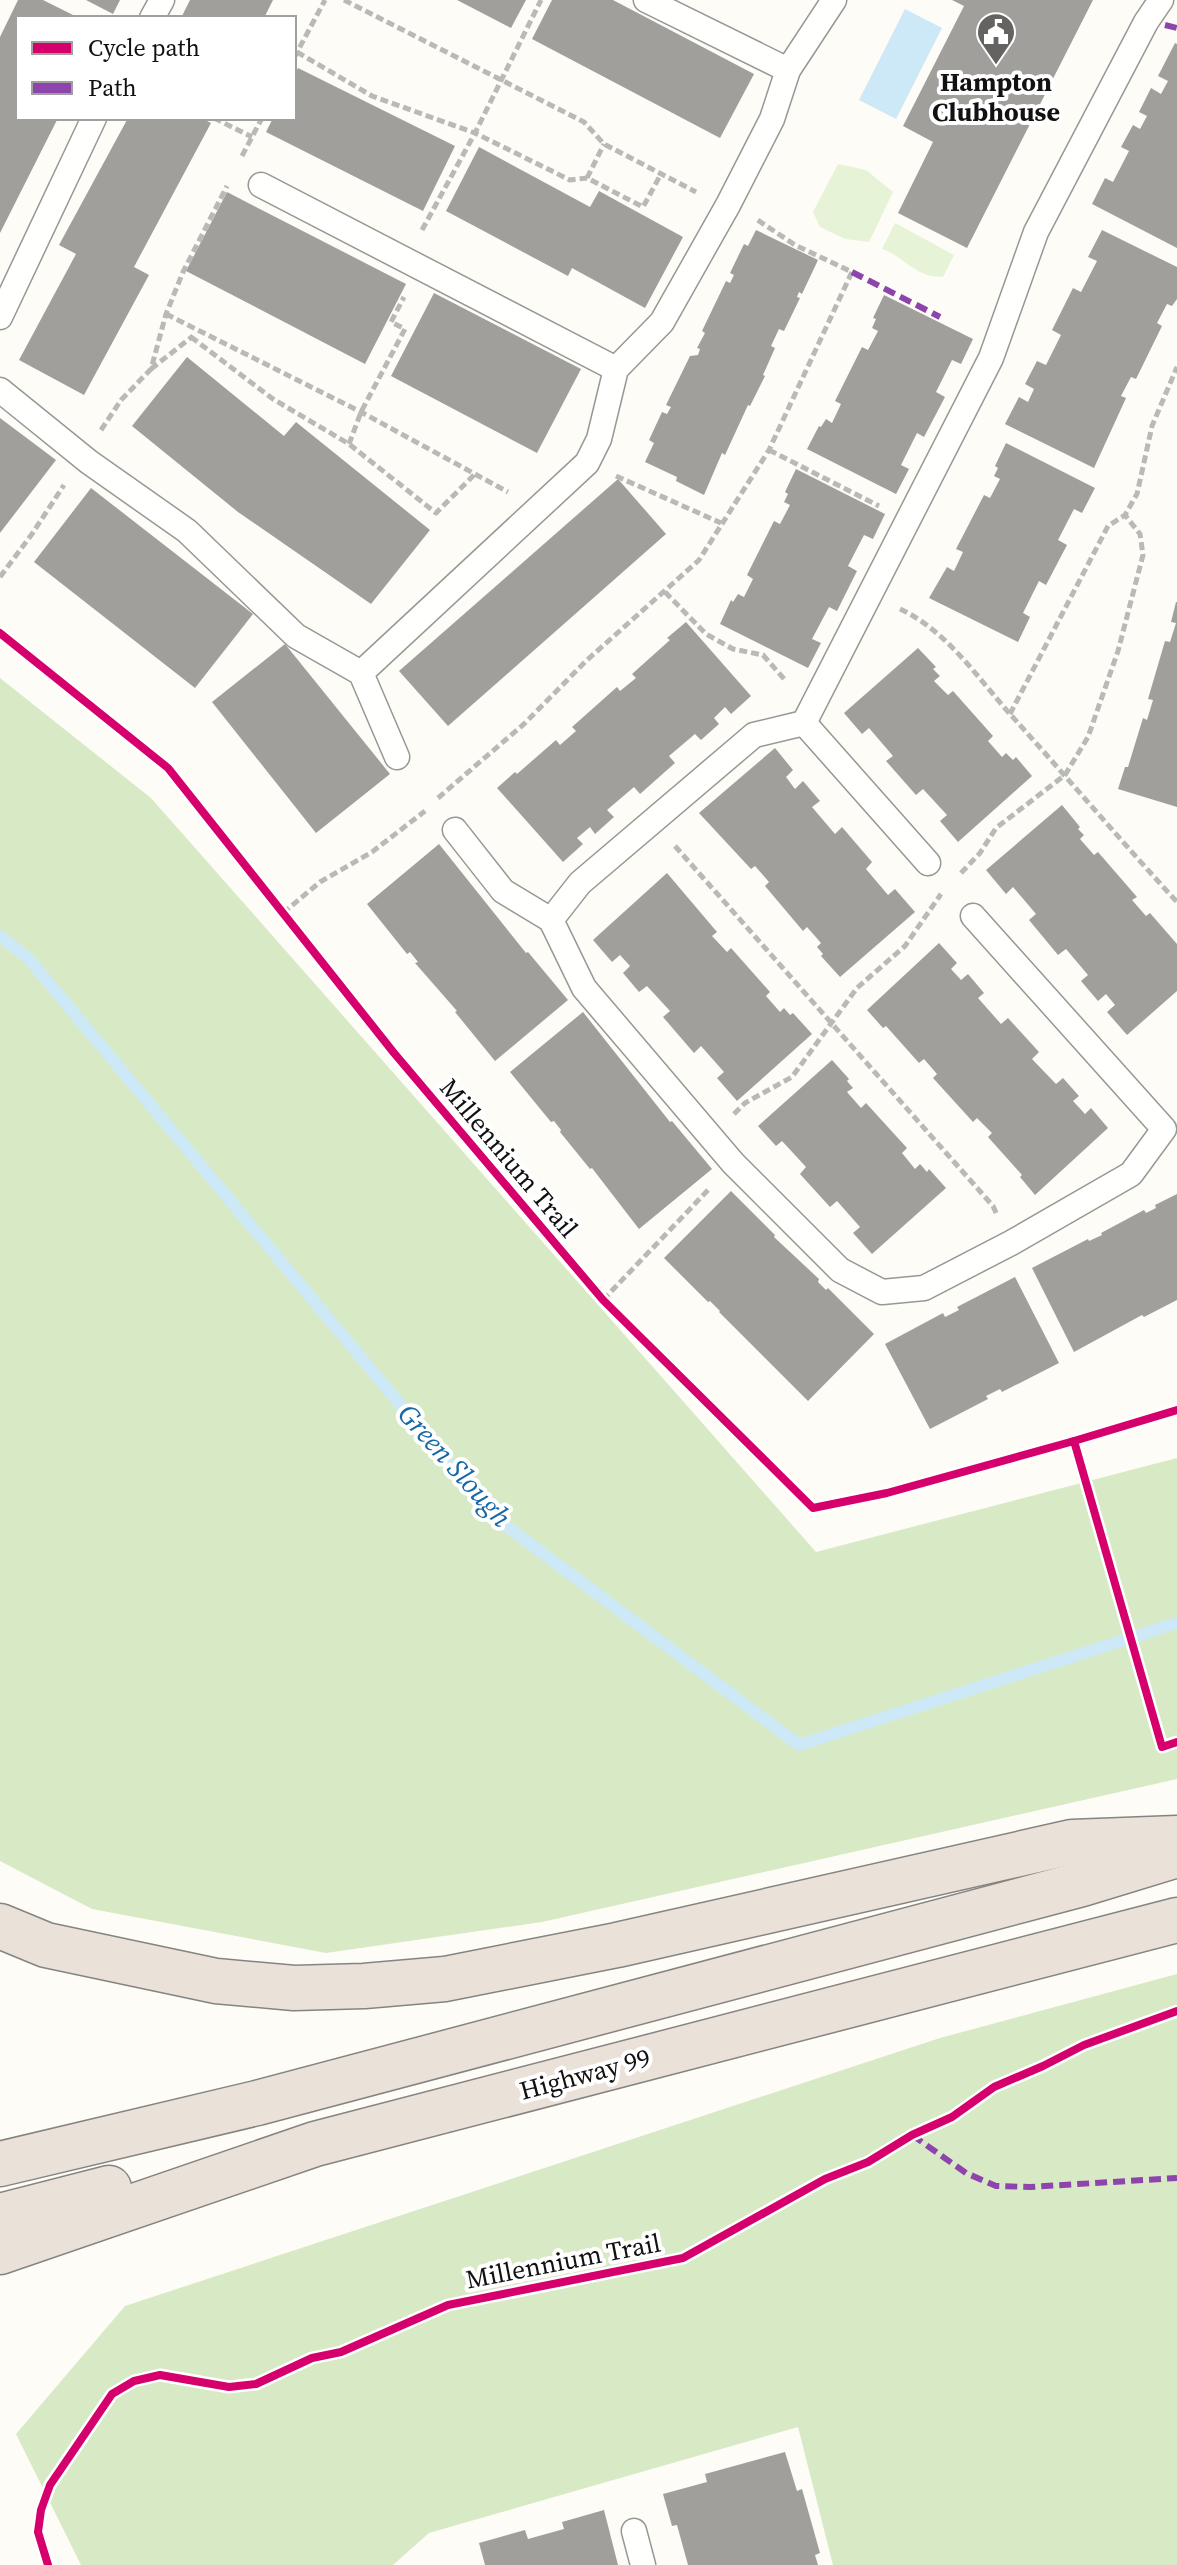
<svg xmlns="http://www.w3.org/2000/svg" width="1177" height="2565" viewBox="0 0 1177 2565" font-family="'Source Serif 4',serif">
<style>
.green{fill:#e7f3d7}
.forest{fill:#d8eac5}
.water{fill:#cde8f7}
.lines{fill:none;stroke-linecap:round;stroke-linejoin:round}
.stream{stroke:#cde8f7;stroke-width:12}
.building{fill:#a19f9c}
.lane-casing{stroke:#979795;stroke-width:27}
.highway-casing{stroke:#858482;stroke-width:47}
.path{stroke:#b9b9b8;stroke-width:5;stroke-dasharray:8 4;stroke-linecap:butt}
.lane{stroke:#fffffe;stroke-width:24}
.highway{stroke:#eae1d8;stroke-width:44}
.quiet{stroke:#8e44ad;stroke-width:6;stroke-dasharray:12 6;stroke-linecap:butt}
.cycleway-casing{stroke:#fff;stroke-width:13}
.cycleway{stroke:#d6006c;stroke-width:8}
.labels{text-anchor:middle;stroke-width:8;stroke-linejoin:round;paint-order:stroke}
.poi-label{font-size:26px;font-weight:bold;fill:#111;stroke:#fff}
.street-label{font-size:26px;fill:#111;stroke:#fff}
.water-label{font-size:28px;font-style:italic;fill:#1768a6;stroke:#fff}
</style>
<rect width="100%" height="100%" fill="#fdfcf7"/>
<g class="green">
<polygon points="838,164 866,170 893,192 869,242 845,239 820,227 813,212"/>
<path d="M895,223L954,255L943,277C913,277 907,258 882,249Z"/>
</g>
<g class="forest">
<polygon points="0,678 151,798 816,1552 1177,1458 1177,1779 542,1922 326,1953 92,1909 0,1861"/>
<polygon points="1177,1974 1177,2565 833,2565 798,2427 429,2533 393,2565 81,2565 16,2434 125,2306 940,2038"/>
</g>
<polygon class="water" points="905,9 942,28 896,119 859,100"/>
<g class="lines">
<polyline class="stream" points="0,936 28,958 493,1516 799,1745 1177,1623"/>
</g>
<g class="building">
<polygon points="18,0 43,0 79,18 18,18 18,118 58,118 0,233 0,37"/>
<polygon points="86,0 120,0 113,14"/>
<polygon points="190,0 273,0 264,18 181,18"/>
<polygon points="457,0 526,0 511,28"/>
<polygon points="552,0 613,0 754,74 720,138 532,39"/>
<polygon points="952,0 1093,0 967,248 898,213 933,142 903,126 964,6"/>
<polygon points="1175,43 1177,44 1177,248 1092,204 1105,178 1113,182 1129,151 1121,147 1133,125 1140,129 1147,116 1139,112 1151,88 1161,94 1168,81 1158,76"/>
<polygon points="298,68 455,146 423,211 266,132 273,118 294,118 294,76"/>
<polygon points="128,118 201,118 211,123 134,267 149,275 84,395 19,360 76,254 59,245"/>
<polygon points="479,147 590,207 599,191 683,237 645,308 572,268 568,276 446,211"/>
<polygon points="227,192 406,284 365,364 186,271"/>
<polygon points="756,230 818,260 802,294 799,292 797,297 800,298 784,331 779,329 771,346 775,348 763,375 765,376 750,406 748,405 725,455 722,453 704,495 676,481 677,477 645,462 654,443 649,440 662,412 667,414 671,407 666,405 690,356 698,355 700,349 697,348 705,333 702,331 726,281 730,283 734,275 730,273 744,244 748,246"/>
<polygon points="1102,230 1177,267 1177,299 1172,306 1167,304 1157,323 1162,326 1136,379 1131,377 1121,396 1126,398 1094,468 1005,424 1019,397 1028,402 1034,389 1025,384 1037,361 1046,365 1061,335 1052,330 1073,288 1081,292 1097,261 1088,257"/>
<polygon points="434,293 581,369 537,453 391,376"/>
<polygon points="884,295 973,339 961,364 952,360 936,392 945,397 924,437 917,433 901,465 909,469 896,494 807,449 819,426 821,427 826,419 832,423 841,404 835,401 862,347 868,350 878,331 872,328 876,319 873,318"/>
<polygon points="187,357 284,436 296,422 430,530 371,604 238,512 132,426"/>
<polygon points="0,418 56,460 0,533"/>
<polygon points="1006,443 1095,488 1082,513 1074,509 1058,540 1067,545 1046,585 1039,581 1023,613 1030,617 1018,642 929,598 947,567 954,571 963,552 956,549 984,495 990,498 1000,479 994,476 998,468 995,466"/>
<polygon points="796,469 885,514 873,539 864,535 848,566 857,571 837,611 829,607 812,639 821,643 808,668 720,624 731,600 733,602 738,594 744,597 753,579 747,575 774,521 780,524 790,505 784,502 788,494 785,492"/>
<polygon points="618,479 666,534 448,726 399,671"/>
<polygon points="91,488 253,614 195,688 34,562"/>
<polygon points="1176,602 1177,602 1177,807 1118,789 1125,767 1128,767 1143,718 1147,720 1153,700 1148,699 1165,641 1170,642 1176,623 1171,622"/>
<polygon points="686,622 751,696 731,714 725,707 714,718 719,724 701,740 695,734 669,756 675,763 640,794 634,787 607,810 614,817 595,834 590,827 577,838 583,844 563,862 497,788 515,772 517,774 556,740 560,745 576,731 572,727 617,687 620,691 636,678 632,674 670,640 667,638"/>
<polygon points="285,644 390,774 316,833 212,702"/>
<polygon points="918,648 936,667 933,669 940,676 934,681 948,695 953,691 993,736 988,741 1002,757 1006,753 1013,760 1016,757 1032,776 958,842 940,821 947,815 923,789 916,795 886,761 893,756 869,728 862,734 844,713"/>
<polygon points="775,748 793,770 786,777 795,789 803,781 820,801 812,807 835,834 842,827 872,862 866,869 888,895 895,889 915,912 840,977 821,956 823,954 817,947 821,943 807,927 803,931 765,886 769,882 755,866 751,869 699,813"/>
<polygon points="1062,805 1080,827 1078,829 1084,835 1080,839 1094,855 1098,852 1137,897 1132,900 1146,916 1150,913 1177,944 1177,991 1127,1035 1107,1012 1115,1005 1106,994 1098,1001 1081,981 1088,975 1066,949 1058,955 1029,920 1036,914 1013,887 1006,894 986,870"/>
<polygon points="439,844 526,953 528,952 568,1000 495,1061 455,1012 457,1011 415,963 418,962 410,952 407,954 367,904"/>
<polygon points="667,873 717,932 712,936 727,952 731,948 770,992 766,996 780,1012 784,1008 790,1015 793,1013 812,1034 737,1101 717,1078 724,1072 701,1046 694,1053 663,1017 670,1011 647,986 639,992 623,973 630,966 620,955 612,962 593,940"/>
<polygon points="939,943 957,963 951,969 961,980 968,974 984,993 978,998 1001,1024 1008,1018 1039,1052 1032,1059 1056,1084 1063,1078 1079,1096 1073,1101 1085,1114 1091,1108 1108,1128 1035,1195 1020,1177 1022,1175 988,1137 992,1133 977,1118 973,1122 933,1078 937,1074 924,1059 919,1063 886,1026 883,1028 867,1010"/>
<polygon points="583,1012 670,1122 672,1121 712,1169 639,1229 592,1168 590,1169 560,1132 561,1130 554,1121 551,1122 510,1072"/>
<polygon points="832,1060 849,1079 847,1081 853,1088 847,1092 861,1108 866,1103 907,1148 902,1153 915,1169 920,1164 927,1172 929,1169 946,1188 872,1254 853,1233 860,1227 837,1201 830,1207 800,1174 806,1167 782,1141 776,1146 758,1126"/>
<polygon points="731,1191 775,1235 774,1237 819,1279 818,1282 826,1290 828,1288 874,1334 808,1401 719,1312 720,1311 710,1301 708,1302 664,1258"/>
<polygon points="1177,1194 1177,1300 1144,1317 1142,1315 1074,1352 1032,1268 1088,1239 1089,1241 1102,1235 1101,1233 1144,1210 1146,1213 1156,1208 1155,1205"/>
<polygon points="1015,1277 1059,1363 1002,1392 1000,1389 986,1396 988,1399 930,1429 885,1344 943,1313 945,1317 959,1310 957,1307"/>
<polygon points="785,2452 797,2491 802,2489 820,2553 815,2555 818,2565 688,2565 677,2525 672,2526 663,2494 707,2482 705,2474"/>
<polygon points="604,2510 618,2565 485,2565 479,2543 525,2530 528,2539 564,2529 562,2522"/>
</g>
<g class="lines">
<defs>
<g id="lane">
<polyline points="646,0 788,70"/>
<polyline points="152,18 162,0"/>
<polyline points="261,185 616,369"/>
<polyline points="0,317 94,118"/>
<polyline points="0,390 89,462 187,531 296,636 361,673 397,757"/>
<polyline points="361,673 587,463 599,439 616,369 662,322 728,205 772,119 788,70 834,0"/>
<polyline points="804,723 928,863"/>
<polyline points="455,830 503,891 551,920 584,988 733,1163 840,1270 882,1292 924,1288 1011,1243 1131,1174 1164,1129 973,916"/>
<polyline points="551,920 580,883 754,735 804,723 991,358 1036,232 1146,22 1161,0"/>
<polyline points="634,2531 643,2565"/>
</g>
<g id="highway">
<polyline points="0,1926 46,1945 216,1981 294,1988 364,1986 445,1979 617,1945 1072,1842 1177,1838"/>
<polyline points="0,2164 257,2103 1082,1884 1177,1855"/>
<polyline points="0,2216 109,2188"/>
<polyline points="0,2252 315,2144 1177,1920"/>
</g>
</defs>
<use href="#lane" class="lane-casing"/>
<use href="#highway" class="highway-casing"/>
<g class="path">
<polyline points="344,0 584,122 604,144 696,192"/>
<polyline points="297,52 372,96 475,133 570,180 587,178 643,207 661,174"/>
<polyline points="294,58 325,0"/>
<polyline points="214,118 252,137"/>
<polyline points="242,156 262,118"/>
<polyline points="587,178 604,144"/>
<polyline points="422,230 475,133 541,0"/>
<polyline points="166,314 361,412 508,492"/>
<polyline points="191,337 273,399 349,444 436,513 474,475"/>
<polyline points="151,369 193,336"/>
<polyline points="101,430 121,400 151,369 166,314 183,272 227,186"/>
<polyline points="349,444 361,412 405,329 391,322 404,297"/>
<polyline points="769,450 879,506"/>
<polyline points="616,476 721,523"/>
<polyline points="0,577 32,534 64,485"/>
<polyline points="665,592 706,634 733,649 763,655 786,681"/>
<path d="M900,609C946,630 977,677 1010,714C1066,776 1120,840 1177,902"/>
<polyline points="1010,714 1108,526 1125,515 1137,494 1152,426 1177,367"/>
<polyline points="438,798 524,724 586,661 699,560 769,450 852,272 795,245 756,219"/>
<polyline points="675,846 993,1206 997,1215"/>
<polyline points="961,873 980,853 996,828 1065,775 1088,737 1118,651 1143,555 1140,534 1125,515"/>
<polyline points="283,913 320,882 372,852 425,811"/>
<polyline points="734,1114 745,1103 792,1077 857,988 905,946 941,894"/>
<polyline points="603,1300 710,1188"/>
</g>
<use href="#lane" class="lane"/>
<use href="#highway" class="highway"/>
<g class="quiet">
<polyline points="1165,25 1177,28"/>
<polyline points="852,272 940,317"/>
<polyline points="912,2135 966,2173 996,2186 1030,2187 1177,2178"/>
</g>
<defs>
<g id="cycleway">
<polyline points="0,633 168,768 394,1053 603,1300 813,1508 887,1493 1074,1441 1162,1747 1177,1742"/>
<polyline points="1074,1441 1177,1410"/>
<polyline points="48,2565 38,2532 41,2510 50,2485 112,2394 134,2381 160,2375 229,2387 256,2384 312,2358 341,2352 448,2305 683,2258 825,2179 868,2162 912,2135 952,2117 994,2087 1043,2066 1084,2045 1177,2011"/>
</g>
</defs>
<use href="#cycleway" class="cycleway-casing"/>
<use href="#cycleway" class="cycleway"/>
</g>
<defs>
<symbol id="civic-pin" viewBox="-11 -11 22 30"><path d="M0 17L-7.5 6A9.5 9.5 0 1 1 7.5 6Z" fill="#646362" stroke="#fff"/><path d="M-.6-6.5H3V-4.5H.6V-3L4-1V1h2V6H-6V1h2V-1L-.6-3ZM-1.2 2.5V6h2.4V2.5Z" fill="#fff"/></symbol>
</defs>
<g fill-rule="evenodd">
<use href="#civic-pin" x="974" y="10" width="44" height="60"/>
</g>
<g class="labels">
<g class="poi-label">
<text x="996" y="91">Hampton<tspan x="996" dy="30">Clubhouse</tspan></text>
</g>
<g class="street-label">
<text transform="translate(509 1158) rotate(50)" y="9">Millennium Trail</text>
<text transform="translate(585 2074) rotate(-15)" y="9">Highway 99</text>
<text transform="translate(563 2261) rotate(-11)" y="9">Millennium Trail</text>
</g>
<g class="water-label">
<text transform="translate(455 1465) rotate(48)" y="10">Green Slough</text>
</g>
</g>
<rect x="16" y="16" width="280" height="104" fill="#ffffff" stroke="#a0a0a0" stroke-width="2"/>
<rect x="32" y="42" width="40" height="12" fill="#d6006c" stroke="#a0a0a0" stroke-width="2"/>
<text x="88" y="56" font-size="24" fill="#111111">Cycle path</text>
<rect x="32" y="82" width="40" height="12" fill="#8e44ad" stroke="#a0a0a0" stroke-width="2"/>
<text x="88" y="96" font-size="24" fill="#111111">Path</text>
</svg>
